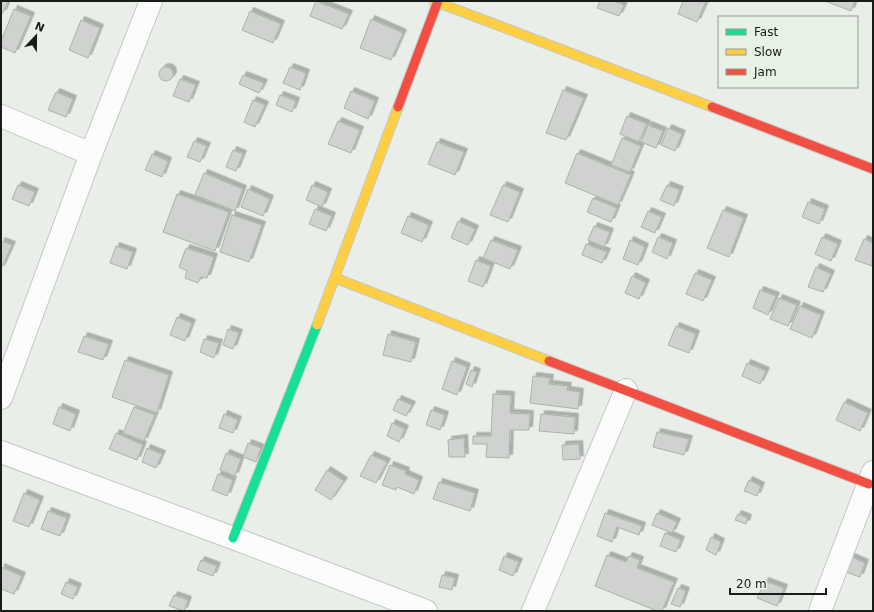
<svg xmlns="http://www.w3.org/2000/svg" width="874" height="612" viewBox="0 0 874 612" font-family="'DejaVu Sans',sans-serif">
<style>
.building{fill:#cfd2cf;stroke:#adb1ac;filter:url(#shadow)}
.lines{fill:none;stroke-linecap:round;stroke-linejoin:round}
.street-casing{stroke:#c5c9c5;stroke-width:24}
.fast-casing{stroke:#c5c9c5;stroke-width:11}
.slow-casing{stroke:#c5c9c5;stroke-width:11}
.jam-casing{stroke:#c5c9c5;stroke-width:11}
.street{stroke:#fcfcfc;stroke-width:22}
.fast{stroke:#16e098;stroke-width:9}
.slow{stroke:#ffcf43;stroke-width:9}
.jam{stroke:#f24e42;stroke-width:9}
</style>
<defs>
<filter id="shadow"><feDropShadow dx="3.5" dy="-3.5" stdDeviation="0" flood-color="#0004"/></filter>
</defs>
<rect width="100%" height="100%" fill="#e9eee9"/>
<g class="building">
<polygon points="1,1 8,1 3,13 1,13"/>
<polygon points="316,1 349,14 342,29 310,16"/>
<polygon points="600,1 614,1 624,5 619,16 597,8"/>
<polygon points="683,1 706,2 697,22 678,14"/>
<polygon points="825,1 855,1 851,11"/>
<polygon points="14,9 31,16 15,53 1,47 1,41"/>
<polygon points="250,11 281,24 273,43 242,30"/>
<polygon points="371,19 403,33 391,60 360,48"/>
<polygon points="81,20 100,28 88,58 69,50"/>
<polygon points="290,67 306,73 300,90 283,83"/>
<circle cx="166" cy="74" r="7"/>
<polygon points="243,75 264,83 259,93 239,84"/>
<polygon points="180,79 196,85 189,102 173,96"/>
<polygon points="563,90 584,98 566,140 546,133"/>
<polygon points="351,91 375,101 368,119 344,108"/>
<polygon points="56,92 73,99 66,117 48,110"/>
<polygon points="280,95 296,101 292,112 276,105"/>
<polygon points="253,100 265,105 255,127 244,122"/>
<polygon points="627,116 647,124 639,142 620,134"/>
<polygon points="338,121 360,130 351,153 328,144"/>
<polygon points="648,125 663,131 656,148 641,142"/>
<polygon points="668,128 682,134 675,151 661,145"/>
<polygon points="622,138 641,146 630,172 611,165"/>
<polygon points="194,141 207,146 200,162 187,157"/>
<polygon points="437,142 464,152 455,175 428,164"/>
<polygon points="233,150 243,154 236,171 226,167"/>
<polygon points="577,153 631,175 618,205 565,183"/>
<polygon points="152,154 168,161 162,177 145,170"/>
<polygon points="204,173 243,189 235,211 195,195"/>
<polygon points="18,185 35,192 29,206 12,199"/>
<polygon points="312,185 328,192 322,207 306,200"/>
<polygon points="503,185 520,192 508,222 490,215"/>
<polygon points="667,185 680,190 674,206 660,200"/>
<polygon points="248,189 270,199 263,216 241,207"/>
<polygon points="177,194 229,212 215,251 163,232"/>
<polygon points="593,198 617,208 611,222 587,212"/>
<polygon points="808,202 825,209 819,224 802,217"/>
<polygon points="315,209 332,216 326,231 309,224"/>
<polygon points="723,210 744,218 729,257 707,248"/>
<polygon points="648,211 662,217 655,233 641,227"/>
<polygon points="232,215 262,225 249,262 220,252"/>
<polygon points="408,216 429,225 422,242 401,233"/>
<polygon points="458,221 475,229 468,245 451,238"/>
<polygon points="594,226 610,232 604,247 588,240"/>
<polygon points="658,237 673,243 667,259 652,252"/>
<polygon points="822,237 838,244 831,261 815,254"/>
<polygon points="864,239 873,243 872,266 855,260"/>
<polygon points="491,240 518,250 510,269 483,258"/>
<polygon points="630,240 645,247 638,265 623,259"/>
<polygon points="1,241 12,245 1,269"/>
<polygon points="586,244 607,252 602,263 582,255"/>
<polygon points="116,246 133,252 127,269 110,263"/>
<polygon points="186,248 214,257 207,278 201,277 198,283 185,278 187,271 179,267"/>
<polygon points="476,260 491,266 483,287 468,281"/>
<polygon points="816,267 831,274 823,292 808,287"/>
<polygon points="695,273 712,280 703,301 686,294"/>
<polygon points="632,276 646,283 639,299 625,293"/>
<polygon points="760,290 776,296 768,315 753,308"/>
<polygon points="779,298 797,305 788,326 770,319"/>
<polygon points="800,306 821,315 812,338 790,329"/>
<polygon points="177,317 192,323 185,341 170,335"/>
<polygon points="676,326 696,334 689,353 668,345"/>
<polygon points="228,329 239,333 233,349 223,345"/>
<polygon points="388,334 416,342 411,362 383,355"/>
<polygon points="84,336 109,344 103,360 78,352"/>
<polygon points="204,339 219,343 214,358 200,352"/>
<polygon points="125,360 169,375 157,413 112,397"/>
<polygon points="452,361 467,367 457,395 442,389"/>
<polygon points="747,363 766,371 760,384 742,376"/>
<polygon points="471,370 477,372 472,387 466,384"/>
<polygon points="533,376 550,378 549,384 568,386 567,390 580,392 578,409 530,403"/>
<polygon points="493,394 511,395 510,413 530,414 529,430 510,430 509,458 486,457 487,444 473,444 473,436 491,436"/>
<polygon points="398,399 412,405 406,416 393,410"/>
<polygon points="844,402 868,413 860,431 836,420"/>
<polygon points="59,407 76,414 70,431 53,424"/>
<polygon points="134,407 155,415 144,441 123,433"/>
<polygon points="431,410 445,415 440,430 426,425"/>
<polygon points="224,414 238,420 233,433 219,428"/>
<polygon points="541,414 575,417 574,434 539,431"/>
<polygon points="392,423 405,429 399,442 387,436"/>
<polygon points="657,432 689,439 684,455 653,447"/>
<polygon points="116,433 143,445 137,460 109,449"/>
<polygon points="464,438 465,457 449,457 448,440"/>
<polygon points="248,443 261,448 256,462 243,457"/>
<polygon points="579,444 580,459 563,460 562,445"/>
<polygon points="147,448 162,454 156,468 142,462"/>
<polygon points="226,453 241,459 235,476 220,470"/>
<polygon points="371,455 387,462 376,483 360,476"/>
<polygon points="390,465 406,471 405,474 419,480 414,494 397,487 396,490 382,485"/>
<polygon points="327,470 344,481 331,500 315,490"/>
<polygon points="218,474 233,480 227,496 212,490"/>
<polygon points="749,480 761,486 757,496 744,491"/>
<polygon points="439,482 475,493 470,511 433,499"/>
<polygon points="24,493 40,500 29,527 13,521"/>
<polygon points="48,511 67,518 60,536 41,529"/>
<polygon points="605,513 642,526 639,535 617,527 612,542 597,536"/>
<polygon points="657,513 677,522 672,533 652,525"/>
<polygon points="738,514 748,518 746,524 735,520"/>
<polygon points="665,533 681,540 676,552 660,546"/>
<polygon points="711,537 721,542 716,555 706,550"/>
<polygon points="607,555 626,562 629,556 640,560 637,568 674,582 662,611 657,611 595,586"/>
<polygon points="504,556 519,562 513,576 499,570"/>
<polygon points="849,556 865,563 860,577 843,571"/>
<polygon points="201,560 217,566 213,576 197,570"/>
<polygon points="1,567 22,576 14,594 1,589"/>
<polygon points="442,575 455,578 452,590 439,587"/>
<polygon points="765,581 784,588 777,606 757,598"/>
<polygon points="66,582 78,587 73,599 61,594"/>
<polygon points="678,588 686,591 680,607 671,604"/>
<polygon points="174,595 188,600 184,611 169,606"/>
</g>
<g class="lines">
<defs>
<g id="street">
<polyline points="1,116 91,154"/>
<polyline points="1,398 91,154 151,1"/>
<polyline points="1,452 233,538 426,611"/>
<polyline points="533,611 626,390"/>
<polyline points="820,611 873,472"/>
</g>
<polyline id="fast" points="233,538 317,325"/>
<g id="slow">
<polyline points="434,1 712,107"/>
<polyline points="335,278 549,361"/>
<polyline points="317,325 398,107"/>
</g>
<g id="jam">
<polyline points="398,107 438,1"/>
<polyline points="712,107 873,169"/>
<polyline points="549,361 869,484"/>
</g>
</defs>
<use href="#street" class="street-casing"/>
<use href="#fast" class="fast-casing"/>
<use href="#slow" class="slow-casing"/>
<use href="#jam" class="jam-casing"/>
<use href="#street" class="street"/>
<use href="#fast" class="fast"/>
<use href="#slow" class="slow"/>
<use href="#jam" class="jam"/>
</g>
<rect width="874" height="612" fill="none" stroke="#191c18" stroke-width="4"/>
<rect x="718" y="16" width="140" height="72" fill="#e8f1e6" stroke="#959c94"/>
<rect x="726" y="29" width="20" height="6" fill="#16e098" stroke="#959c94"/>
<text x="754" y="36" font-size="12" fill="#191c18">Fast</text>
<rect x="726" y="49" width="20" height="6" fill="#ffcf43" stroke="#959c94"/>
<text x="754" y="56" font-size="12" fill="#191c18">Slow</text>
<rect x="726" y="69" width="20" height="6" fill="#f24e42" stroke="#959c94"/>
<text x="754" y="76" font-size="12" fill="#191c18">Jam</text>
<g transform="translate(36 36) rotate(22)" stroke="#e8f1e6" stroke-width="3" paint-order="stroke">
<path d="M0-3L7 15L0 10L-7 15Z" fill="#191c18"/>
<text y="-6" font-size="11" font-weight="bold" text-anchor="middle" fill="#191c18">N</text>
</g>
<path d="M730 588v6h96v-6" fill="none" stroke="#191c18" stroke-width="2"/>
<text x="736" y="588" font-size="12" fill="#191c18" stroke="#e8f1e6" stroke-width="3" paint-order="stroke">20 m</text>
</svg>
